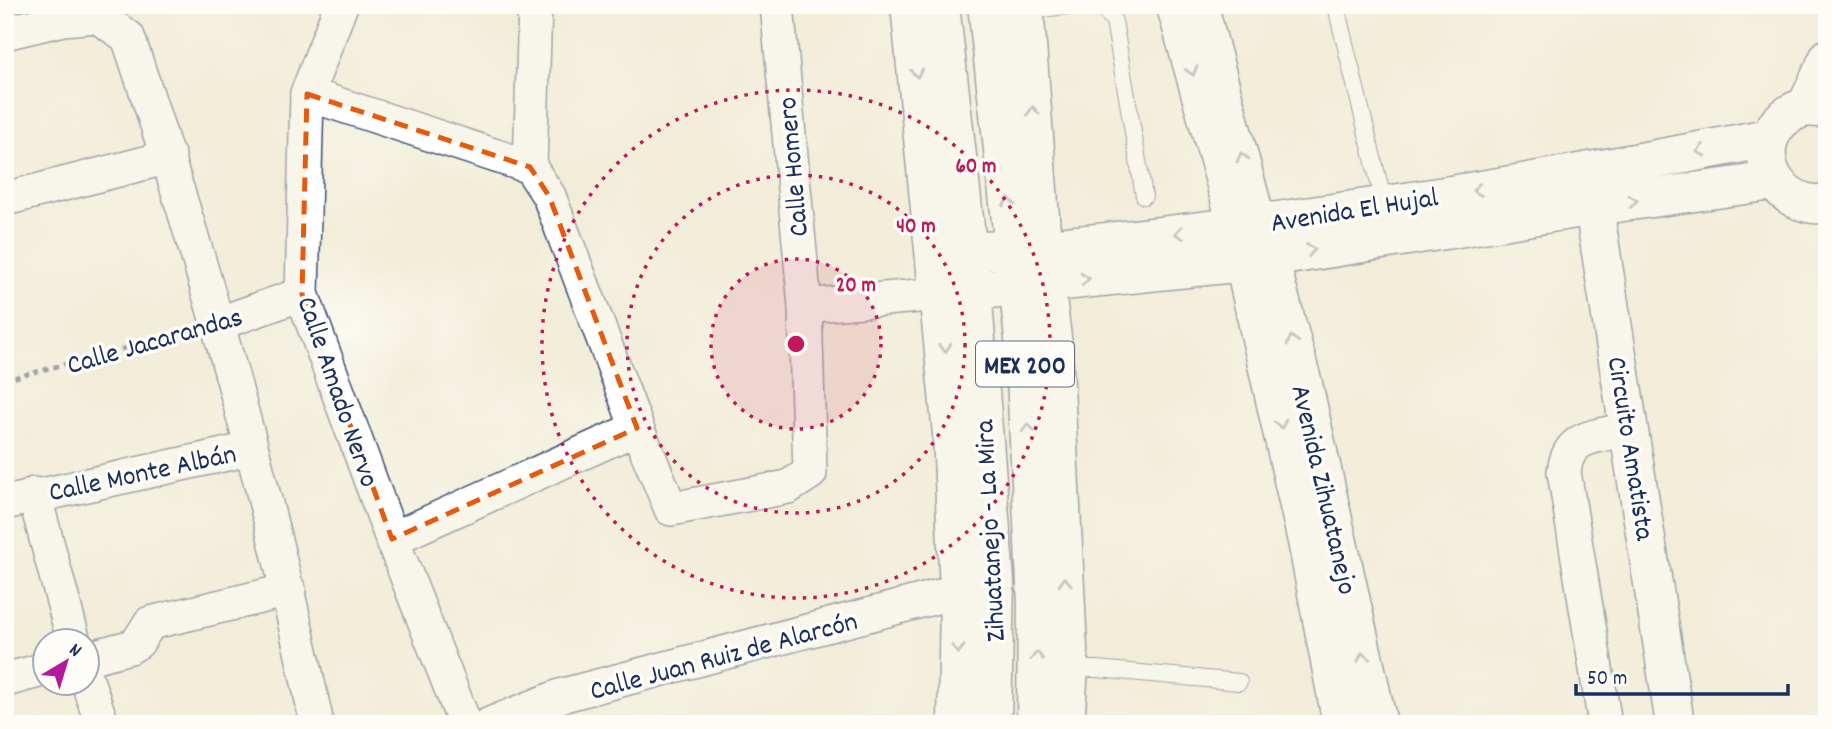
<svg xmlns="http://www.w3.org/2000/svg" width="1832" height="729" viewBox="0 0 1832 729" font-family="Dekko,sans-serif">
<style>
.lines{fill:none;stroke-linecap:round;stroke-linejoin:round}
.lane-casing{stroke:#3b4c70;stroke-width:18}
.street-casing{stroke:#3b4c70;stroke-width:36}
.secondary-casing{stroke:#3b4c70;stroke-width:41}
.highway-casing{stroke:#3b4c70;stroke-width:41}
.path{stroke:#3b4c70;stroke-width:4.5;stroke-dasharray:5 5;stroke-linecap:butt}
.lane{stroke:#fff;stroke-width:16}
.street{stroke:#fff;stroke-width:33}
.secondary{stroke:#fff;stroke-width:38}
.highway{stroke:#fff;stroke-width:38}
.oneway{stroke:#8d97ae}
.marked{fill:none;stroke:#e8590c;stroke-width:5;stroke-dasharray:14 9;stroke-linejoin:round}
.ring{fill:none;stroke:#c2185b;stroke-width:3.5;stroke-dasharray:3.5 7}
.labels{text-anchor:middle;stroke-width:7;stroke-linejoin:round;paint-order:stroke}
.shield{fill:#fdfcf7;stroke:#5f6c8c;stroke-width:2}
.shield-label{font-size:26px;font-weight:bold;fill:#1b2f5e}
.street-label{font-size:28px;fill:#1b2f5e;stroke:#fdfcf7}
.centre{fill:#c2185b;stroke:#fdfcf7;stroke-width:3.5}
.ring-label{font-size:21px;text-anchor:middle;font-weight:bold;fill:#c2185b;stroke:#fdfcf7;stroke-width:7;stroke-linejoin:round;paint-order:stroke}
</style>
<rect width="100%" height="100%" fill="#fdfcf7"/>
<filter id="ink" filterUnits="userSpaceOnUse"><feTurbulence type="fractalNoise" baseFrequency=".0143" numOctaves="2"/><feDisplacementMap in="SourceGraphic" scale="14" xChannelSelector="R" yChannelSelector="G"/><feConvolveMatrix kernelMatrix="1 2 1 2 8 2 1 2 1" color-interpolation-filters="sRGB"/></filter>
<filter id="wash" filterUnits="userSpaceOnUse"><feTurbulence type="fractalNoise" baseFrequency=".00686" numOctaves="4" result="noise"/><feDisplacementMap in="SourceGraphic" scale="28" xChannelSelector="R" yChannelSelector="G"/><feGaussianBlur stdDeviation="1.57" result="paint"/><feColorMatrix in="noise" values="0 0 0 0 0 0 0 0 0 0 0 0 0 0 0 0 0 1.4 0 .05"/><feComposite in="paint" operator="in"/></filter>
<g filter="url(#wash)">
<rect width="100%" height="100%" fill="#f2edd8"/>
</g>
<g filter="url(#ink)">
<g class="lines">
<defs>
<g id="lane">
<polyline points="1094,5 1102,8 1114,21 1144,196"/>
<polyline points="1025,11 1074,5"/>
<polyline points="1338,15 1384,203"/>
<polyline points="1069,669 1097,669 1239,682"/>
</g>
<g id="street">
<polyline points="341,5 307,94 302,294 392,539 465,724"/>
<polyline points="535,5 530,167 549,196 637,428 671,509 788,487 810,473 805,306 777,5"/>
<polyline points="1173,5 1235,226"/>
<polyline points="1201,5 1259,222"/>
<path d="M5,33L63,19L97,16L128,37C204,262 268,491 317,724"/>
<polyline points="307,94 530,167"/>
<polyline points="1803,108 1827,56"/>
<polyline points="5,199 169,157"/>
<polyline points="805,306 941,294"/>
<polyline points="220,323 302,294"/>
<polyline points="34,494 74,642"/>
<polyline points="5,503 250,449"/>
<polyline points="392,539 637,428"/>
<polyline points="88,658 130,647 138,642 150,623 289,590"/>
<polyline points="5,680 46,669"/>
<polyline points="88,683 102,724"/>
<polyline points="490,724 560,696 959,591"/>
<path d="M1605,724L1564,472C1568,433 1598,437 1630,429"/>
</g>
<g id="secondary">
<polyline points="910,5 952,434 959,591 957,724"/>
<polyline points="1024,5 1045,283 1053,345 1069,669 1065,724"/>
<path d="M1827,109C1818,108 1808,106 1800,109C1754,126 1757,184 1801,201C1810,204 1818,206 1827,202"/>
<polyline points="1590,182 1675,724"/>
<polyline points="1262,232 1303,384 1378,724"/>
<polyline points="1238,236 1307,541 1342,724"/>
<path d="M936,253C973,250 1010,251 1047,248C1289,225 1530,184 1768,138"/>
<polyline points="941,294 1244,262 1595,206 1773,181"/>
</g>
<g id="highway">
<polyline points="940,5 972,289 995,581 992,724"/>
<polyline points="987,5 1024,338 1037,604 1036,724"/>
</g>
</defs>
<use href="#lane" class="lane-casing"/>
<use href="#street" class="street-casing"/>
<use href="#secondary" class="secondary-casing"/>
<use href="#highway" class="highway-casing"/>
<polyline class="path" points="5,380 191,331"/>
<use href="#lane" class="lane"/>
<use href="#street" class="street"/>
<use href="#secondary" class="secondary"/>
<use href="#highway" class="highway"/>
</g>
<defs><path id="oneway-chevron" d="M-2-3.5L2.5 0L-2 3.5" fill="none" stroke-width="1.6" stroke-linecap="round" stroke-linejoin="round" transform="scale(1.75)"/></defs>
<g class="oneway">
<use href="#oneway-chevron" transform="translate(1192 71) rotate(74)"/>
<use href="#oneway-chevron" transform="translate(917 73) rotate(84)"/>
<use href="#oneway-chevron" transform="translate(1033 111) rotate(-94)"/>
<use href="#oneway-chevron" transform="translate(1701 151) rotate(169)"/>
<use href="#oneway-chevron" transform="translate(1242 157) rotate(-105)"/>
<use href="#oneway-chevron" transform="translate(1477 190) rotate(172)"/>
<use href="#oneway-chevron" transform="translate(1633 201) rotate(-8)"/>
<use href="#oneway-chevron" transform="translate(1009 202) rotate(-95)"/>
<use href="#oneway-chevron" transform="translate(1179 233) rotate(173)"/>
<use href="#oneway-chevron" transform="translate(1311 250) rotate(-9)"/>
<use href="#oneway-chevron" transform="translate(1085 279) rotate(-6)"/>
<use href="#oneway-chevron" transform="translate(1292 340) rotate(-105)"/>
<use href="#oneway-chevron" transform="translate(945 348) rotate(85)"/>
<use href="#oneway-chevron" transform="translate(1281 424) rotate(77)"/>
<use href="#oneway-chevron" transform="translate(1028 428) rotate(-93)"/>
<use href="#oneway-chevron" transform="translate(1065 582) rotate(-93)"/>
<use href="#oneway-chevron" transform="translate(958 649) rotate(91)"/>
<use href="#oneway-chevron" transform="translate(1037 656) rotate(-90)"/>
<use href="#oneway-chevron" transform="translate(1363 657) rotate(-102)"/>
</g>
</g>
<path d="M0 0H1832V729H0ZM307,94L530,167L549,196L637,428L392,539L302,294Z" fill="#f2edd8" fill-opacity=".55" fill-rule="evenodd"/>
<path class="marked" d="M307,94L530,167L549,196L637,428L392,539L302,294Z"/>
<circle cx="796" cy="344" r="85" fill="#c2185b" fill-opacity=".12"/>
<g class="ring">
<circle cx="796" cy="344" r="85"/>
<circle cx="796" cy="344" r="169"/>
<circle cx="796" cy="344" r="254"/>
</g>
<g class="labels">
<rect class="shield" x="976" y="341.5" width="98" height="45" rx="5"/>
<g class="shield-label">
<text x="1025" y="373">MEX 200</text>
</g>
<g class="street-label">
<text transform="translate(791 167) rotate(-95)" y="10">Calle Homero</text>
<text transform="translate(1354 208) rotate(-9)" y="10">Avenida El Hujal</text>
<text transform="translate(154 339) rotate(-16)" y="10">Calle Jacarandas</text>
<text transform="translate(340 391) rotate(71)" y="10">Calle Amado Nervo</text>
<text transform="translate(1633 448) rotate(81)" y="10">Circuito Amatista</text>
<text transform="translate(142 471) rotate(-12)" y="10">Calle Monte Albán</text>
<text transform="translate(1326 489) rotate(77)" y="10">Avenida Zihuatanejo</text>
<text transform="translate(988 531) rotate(-93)" y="10">Zihuatanejo - La Mira</text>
<text transform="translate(723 654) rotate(-15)" y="10">Calle Juan Ruiz de Alarcón</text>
</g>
</g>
<circle cx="796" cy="344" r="10" class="centre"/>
<g class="ring-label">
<text x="976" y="172">60 m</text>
<text x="916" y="232">40 m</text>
<text x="856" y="291">20 m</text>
</g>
<rect width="1832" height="729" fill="none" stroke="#fdfcf7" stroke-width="28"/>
<g transform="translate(66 662) rotate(38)"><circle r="33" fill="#fdfcf7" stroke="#a3aaba" stroke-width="2"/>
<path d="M0-5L12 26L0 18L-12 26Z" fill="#b5179e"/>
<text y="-10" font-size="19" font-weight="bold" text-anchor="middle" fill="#1b2f5e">N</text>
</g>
<path d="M1576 684v10h212v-10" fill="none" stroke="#1b2f5e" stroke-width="3.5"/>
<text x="1587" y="684" font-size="21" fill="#1b2f5e" stroke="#fdfcf7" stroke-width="5" paint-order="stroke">50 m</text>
</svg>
